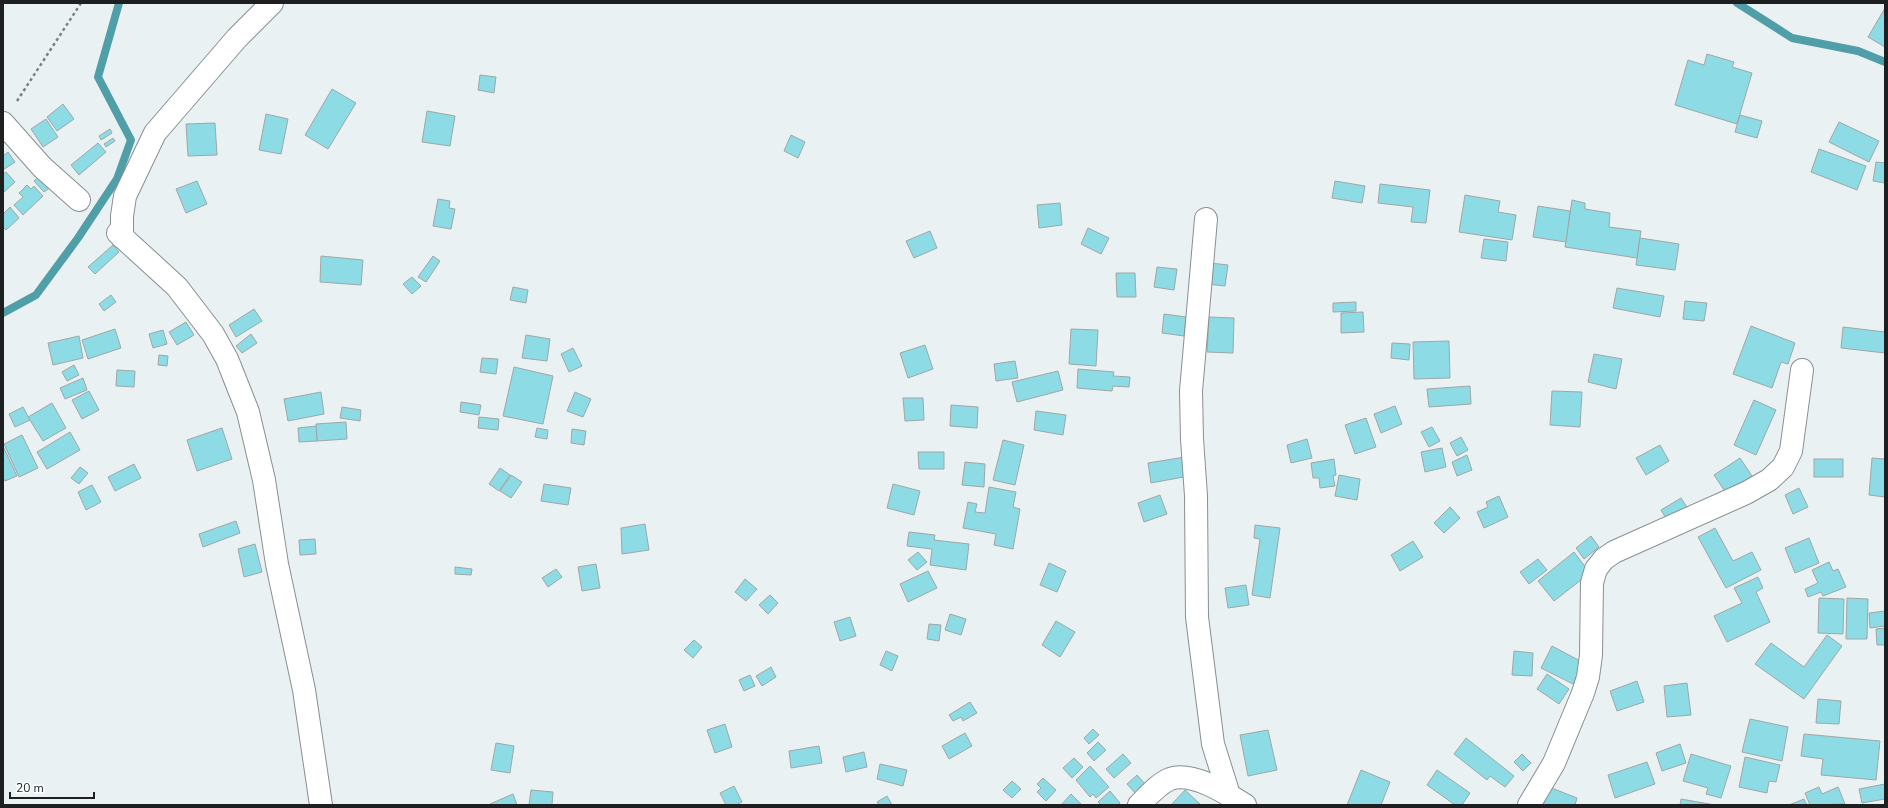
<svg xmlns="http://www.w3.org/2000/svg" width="1888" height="808" viewBox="0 0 1888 808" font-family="'Nunito Sans',sans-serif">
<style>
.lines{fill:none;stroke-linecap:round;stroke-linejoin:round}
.stream{stroke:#509ea8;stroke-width:8}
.building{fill:#8cdbe5;stroke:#a0a7a7}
.minor-casing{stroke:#898f90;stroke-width:24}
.path{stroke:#7c8081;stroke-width:2.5;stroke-dasharray:3 3;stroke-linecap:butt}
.minor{stroke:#fff;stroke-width:22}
</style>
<rect width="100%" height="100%" fill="#eaf1f2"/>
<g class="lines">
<g class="stream">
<polyline points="1737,3 1792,38 1858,51 1885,62"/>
<polyline points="3,313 36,295 78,238 117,179 131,140 98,77 119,3"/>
</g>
</g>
<g class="building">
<polygon points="1885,8 1885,47 1868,37"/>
<polygon points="1707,54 1734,62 1732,67 1752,73 1737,124 1675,105 1688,60 1704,65"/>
<polygon points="480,75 496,77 494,93 478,90"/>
<polygon points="332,89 356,103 328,149 305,135"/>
<polygon points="63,104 74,119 57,131 47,117"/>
<polygon points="427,111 455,116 450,146 422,142"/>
<polygon points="266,114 288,119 281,154 259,150"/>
<polygon points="1740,115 1762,121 1757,138 1735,132"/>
<polygon points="46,119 58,137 43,147 31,129"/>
<polygon points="1839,122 1879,141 1869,162 1829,142"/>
<polygon points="215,123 217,155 188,156 186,124"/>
<polygon points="110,129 112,133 101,140 99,136"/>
<polygon points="791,135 805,142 798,158 784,151"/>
<polygon points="113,138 115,141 106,147 104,144"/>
<polygon points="98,143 106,152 79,175 71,165"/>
<polygon points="1819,149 1866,166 1857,190 1811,172"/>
<polygon points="8,152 15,162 3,170 3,156"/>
<polygon points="1876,162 1885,163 1885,183 1873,181"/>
<polygon points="6,172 15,182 3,193 3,174"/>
<polygon points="41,175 51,187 44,192 34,181"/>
<polygon points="197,181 207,204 186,213 176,189"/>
<polygon points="1335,181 1365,186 1362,203 1332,198"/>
<polygon points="1380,184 1430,190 1426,223 1411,222 1413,207 1378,203"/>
<polygon points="27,185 31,189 34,186 43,196 23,215 14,205 23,197 19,193"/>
<polygon points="1465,195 1500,201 1498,212 1516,215 1512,240 1459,232"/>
<polygon points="438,199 450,201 449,208 455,209 451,229 433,226"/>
<polygon points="1572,200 1585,203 1585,209 1610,213 1609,227 1641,231 1637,258 1565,247"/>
<polygon points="1060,203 1062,225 1039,228 1037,205"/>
<polygon points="1538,206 1570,211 1566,242 1533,237"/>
<polygon points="10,207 19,218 6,230 3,227 3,214"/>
<polygon points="1088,228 1109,238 1101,254 1081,244"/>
<polygon points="930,231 937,248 914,258 906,241"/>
<polygon points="1640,238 1679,244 1675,270 1636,265"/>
<polygon points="1484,239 1508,242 1506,261 1481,258"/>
<polygon points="113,245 119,252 95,274 88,267"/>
<polygon points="321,256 363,260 361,285 320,282"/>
<polygon points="433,256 440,261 426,282 418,277"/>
<polygon points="1210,263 1228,265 1225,286 1207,284"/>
<polygon points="1157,267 1177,269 1174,290 1154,287"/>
<polygon points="1116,273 1135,273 1136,297 1117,297"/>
<polygon points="412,277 421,286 412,294 403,284"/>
<polygon points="513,287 528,290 526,303 510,300"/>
<polygon points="1617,288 1664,296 1660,317 1613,308"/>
<polygon points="111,295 116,302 104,311 99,304"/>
<polygon points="1685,301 1707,303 1704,321 1683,319"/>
<polygon points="1356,302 1356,311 1333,312 1333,303"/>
<polygon points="254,309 262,321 236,337 229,325"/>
<polygon points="1363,312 1364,332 1341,333 1341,313"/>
<polygon points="1164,314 1186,317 1184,336 1162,333"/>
<polygon points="1209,317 1234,318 1233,353 1207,352"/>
<polygon points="186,322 194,335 177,345 169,332"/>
<polygon points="1751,326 1795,343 1788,364 1781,362 1772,388 1733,374"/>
<polygon points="1843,327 1885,332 1885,353 1841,348"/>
<polygon points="115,329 121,348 88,359 82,340"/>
<polygon points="1071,329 1098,330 1096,366 1069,364"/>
<polygon points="163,330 167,344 153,348 149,334"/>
<polygon points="251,334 257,343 242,353 236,346"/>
<polygon points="526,335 550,339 547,361 522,358"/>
<polygon points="79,336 83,358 53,365 48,343"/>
<polygon points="1449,341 1450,378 1414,379 1413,342"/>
<polygon points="1392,343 1410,344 1409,360 1391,358"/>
<polygon points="925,345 933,369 908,378 900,353"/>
<polygon points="573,348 582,366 569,372 561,354"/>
<polygon points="1594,354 1622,359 1616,389 1588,382"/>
<polygon points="159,355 168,356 167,366 158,365"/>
<polygon points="482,358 498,359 496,374 480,372"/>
<polygon points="1015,361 1018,378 996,381 994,364"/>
<polygon points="74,365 79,375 67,381 62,372"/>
<polygon points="514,367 553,376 543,424 503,416"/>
<polygon points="1078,369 1114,372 1113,376 1130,377 1129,387 1113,386 1112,391 1077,388"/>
<polygon points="117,370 135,371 134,387 116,386"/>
<polygon points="1058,371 1063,390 1017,402 1012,382"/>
<polygon points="83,378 87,390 65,399 60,388"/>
<polygon points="1470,386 1471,404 1429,407 1427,389"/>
<polygon points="89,391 99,410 82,419 72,400"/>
<polygon points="1552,391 1582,392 1580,427 1550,425"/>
<polygon points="321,392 324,414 288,421 284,399"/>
<polygon points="575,392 591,399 583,417 567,411"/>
<polygon points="903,398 923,398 924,420 905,421"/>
<polygon points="1754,400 1776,410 1756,455 1734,445"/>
<polygon points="461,402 481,405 479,415 460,412"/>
<polygon points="52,403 66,428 43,441 28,417"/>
<polygon points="951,405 978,407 977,428 950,426"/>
<polygon points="1395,406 1402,424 1381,433 1374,414"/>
<polygon points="23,407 30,420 15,427 9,414"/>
<polygon points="342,407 361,410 360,421 340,418"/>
<polygon points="1036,411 1066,415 1063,435 1034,430"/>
<polygon points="479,417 499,419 498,430 478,428"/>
<polygon points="1366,418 1376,447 1355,454 1345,425"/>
<polygon points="346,422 347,439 317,441 316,424"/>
<polygon points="316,426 317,441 299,442 298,428"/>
<polygon points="1432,427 1440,441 1429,447 1421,432"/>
<polygon points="222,428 232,459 197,471 187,440"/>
<polygon points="537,428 548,430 547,439 535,437"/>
<polygon points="572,429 586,431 584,445 571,443"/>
<polygon points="70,432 80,450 47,469 37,452"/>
<polygon points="22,435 38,468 19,477 4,444"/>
<polygon points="1461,437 1468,450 1457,456 1450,443"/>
<polygon points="1307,439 1312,458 1291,463 1287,445"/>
<polygon points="1003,440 1024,445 1015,485 993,480"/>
<polygon points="1660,445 1669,461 1646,475 1636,458"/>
<polygon points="3,446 17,476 5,481 3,478"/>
<polygon points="1442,448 1446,467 1425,472 1421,452"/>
<polygon points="918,452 944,452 944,469 919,469"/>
<polygon points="1467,455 1472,470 1457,476 1452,462"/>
<polygon points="1185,457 1189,476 1151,483 1148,463"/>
<polygon points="1740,458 1752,476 1726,493 1714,475"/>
<polygon points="1872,458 1885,459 1885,497 1869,495"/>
<polygon points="1334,459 1336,475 1333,476 1335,486 1320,488 1319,478 1313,478 1311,463"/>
<rect x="1814" y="459" width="29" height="18"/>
<polygon points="965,462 985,464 984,487 962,485"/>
<polygon points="134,464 141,478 115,491 108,477"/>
<polygon points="80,467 88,473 79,484 71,478"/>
<polygon points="500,468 510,475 499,491 489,484"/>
<polygon points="511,475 522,482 511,498 500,491"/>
<polygon points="1339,475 1360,479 1357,500 1335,496"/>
<polygon points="544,484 571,488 568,505 541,501"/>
<polygon points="893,484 920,491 914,515 887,508"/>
<polygon points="92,485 101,502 86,510 78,492"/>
<polygon points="989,487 1016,492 1013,507 1020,509 1013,549 994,545 996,534 963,528 968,502 977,504 975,512 985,513"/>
<polygon points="1799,488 1808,507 1793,514 1785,495"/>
<polygon points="1160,495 1167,514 1144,522 1138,503"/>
<polygon points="1499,496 1508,517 1484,528 1477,512 1488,507 1486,502"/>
<polygon points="1681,498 1690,512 1670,525 1661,510"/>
<polygon points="1450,507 1460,518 1444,533 1434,523"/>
<polygon points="236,521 240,533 203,547 199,534"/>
<polygon points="645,524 649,550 622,554 621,528"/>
<polygon points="1255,525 1280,528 1270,598 1252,595 1260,539 1254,538"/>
<polygon points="1715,528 1733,561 1752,552 1761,570 1726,588 1698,537"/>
<polygon points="909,532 935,535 934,540 969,544 966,570 930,565 932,549 907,546"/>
<polygon points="1591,536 1599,547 1584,559 1576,548"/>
<polygon points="1809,538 1819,563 1795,573 1785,548"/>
<polygon points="315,539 316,554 300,555 299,540"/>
<polygon points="1413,541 1423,557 1400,571 1391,555"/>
<polygon points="255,544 262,572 244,577 238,549"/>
<polygon points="918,552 927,562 917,570 908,560"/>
<polygon points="1574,552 1590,573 1554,601 1538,581"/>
<polygon points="1538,559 1547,570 1529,584 1520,572"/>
<polygon points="1829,562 1833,571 1838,569 1846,587 1823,596 1821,592 1808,597 1805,589 1818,583 1812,570"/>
<polygon points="1049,563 1066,571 1057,592 1040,585"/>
<polygon points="596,564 600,588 582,591 578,567"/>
<polygon points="455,567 472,569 471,575 455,574"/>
<polygon points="556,569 562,577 548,587 542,578"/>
<polygon points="928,571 937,588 908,602 900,584"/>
<polygon points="1758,577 1763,588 1756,592 1770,622 1727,642 1714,616 1742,603 1734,588"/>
<polygon points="745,579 757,589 746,601 735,592"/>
<polygon points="1246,585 1249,605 1228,608 1225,588"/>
<polygon points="770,595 778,603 768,614 759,605"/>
<polygon points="1819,598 1844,599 1843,634 1818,633"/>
<polygon points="1847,598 1868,599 1867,639 1846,639"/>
<polygon points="1885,611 1885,626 1870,628 1869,613"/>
<polygon points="950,614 966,619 961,635 945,630"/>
<polygon points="850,617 856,636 840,641 834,622"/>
<polygon points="1056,621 1075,632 1060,657 1042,645"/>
<polygon points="929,624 941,625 939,641 927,639"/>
<polygon points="1885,628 1885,645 1877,645 1876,629"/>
<polygon points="1827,635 1842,646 1804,699 1755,664 1771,643 1804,667"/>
<polygon points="694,640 702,647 693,658 684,650"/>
<polygon points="1552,646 1584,663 1573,684 1541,668"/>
<polygon points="886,651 898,656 892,671 880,665"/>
<polygon points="1514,651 1533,653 1532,676 1512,675"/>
<polygon points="771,667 776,677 762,686 756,676"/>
<polygon points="1547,674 1569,689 1559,704 1537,689"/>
<polygon points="750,675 755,686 744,691 739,680"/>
<polygon points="1637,681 1644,702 1617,711 1610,691"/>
<polygon points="1687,683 1691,715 1667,717 1664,686"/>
<polygon points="1818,699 1841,701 1839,724 1816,723"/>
<polygon points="970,702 977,713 963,721 961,717 953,721 949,715"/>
<polygon points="1750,719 1788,727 1782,761 1742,752"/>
<polygon points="725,724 732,747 715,753 707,730"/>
<polygon points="1093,729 1099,735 1089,744 1084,738"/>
<polygon points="1268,730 1277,770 1248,776 1240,735"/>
<polygon points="965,733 972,746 949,759 942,746"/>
<polygon points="1804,734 1880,741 1876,780 1821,775 1823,759 1801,756"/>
<polygon points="1466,738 1514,776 1505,787 1490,776 1487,780 1454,754"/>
<polygon points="1098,742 1106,750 1094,761 1087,753"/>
<polygon points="496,743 514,746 510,773 491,770"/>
<polygon points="1680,744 1686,763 1662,771 1656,753"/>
<polygon points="819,746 822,763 791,768 789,751"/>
<polygon points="864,752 867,767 846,772 843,757"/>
<polygon points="1123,754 1131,763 1114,778 1106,769"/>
<polygon points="1522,754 1531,763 1523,771 1514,762"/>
<polygon points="1691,754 1731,766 1721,798 1706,794 1708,788 1683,781"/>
<polygon points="1745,757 1780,765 1776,782 1769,781 1767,793 1739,787"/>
<polygon points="1074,758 1083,767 1072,778 1063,768"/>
<polygon points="1647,762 1655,784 1615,798 1608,775"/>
<polygon points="880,764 907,770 903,786 877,779"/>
<polygon points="1090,766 1109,787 1096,798 1093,794 1090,797 1076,780"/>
<polygon points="1361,770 1390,782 1381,805 1347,805"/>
<polygon points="1437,770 1470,793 1462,805 1455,805 1427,785"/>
<polygon points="1137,775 1146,785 1136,794 1127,784"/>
<polygon points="1043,778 1056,790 1046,801 1037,792 1041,788 1037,784"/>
<polygon points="1012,781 1021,789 1012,798 1003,790"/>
<polygon points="1885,784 1885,799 1862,803 1859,789"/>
<polygon points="734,786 742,802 736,805 726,805 720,793"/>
<polygon points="1549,787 1577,798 1575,805 1543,805"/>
<polygon points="1819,787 1822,794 1838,787 1845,804 1810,805 1805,793"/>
<polygon points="531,790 553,792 552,805 529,805"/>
<polygon points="1185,790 1201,805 1171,805"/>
<polygon points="1110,791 1120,803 1118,805 1101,805 1098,802"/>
<polygon points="513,794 517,805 491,805 490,804"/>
<polygon points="1071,794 1081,804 1080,805 1061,805"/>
<polygon points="887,796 892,805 879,805 877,802"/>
<polygon points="1681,799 1715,805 1680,805"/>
<polygon points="1804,799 1807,805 1789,805"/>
</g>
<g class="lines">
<defs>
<g id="minor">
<polyline points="3,123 42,167 79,200"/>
<polyline points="1206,219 1191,391 1192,439 1196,496 1197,617 1213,744 1229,795"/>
<polyline points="118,233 177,287 213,334 227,359 248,412 264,480 277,564 304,690 321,805"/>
<polyline points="122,237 122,216 125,196 155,133 237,38 272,3"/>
<path d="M1139,805C1148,796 1158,784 1170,779C1192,771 1226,793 1245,805"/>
<polyline points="1529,805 1554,763 1583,693 1588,677 1591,655 1592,583 1596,569 1604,559 1614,552 1746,493 1769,480 1783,467 1791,451 1802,370"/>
</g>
</defs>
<use href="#minor" class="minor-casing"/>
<polyline class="path" points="17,101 81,3"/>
<use href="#minor" class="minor"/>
</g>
<rect width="1888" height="808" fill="none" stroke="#1d1f20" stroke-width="8"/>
<path d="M10 792v6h84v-6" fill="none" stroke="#1d1f20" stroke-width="2"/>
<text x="16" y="792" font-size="12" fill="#1d1f20" stroke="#f9feff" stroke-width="3" paint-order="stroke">20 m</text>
</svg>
